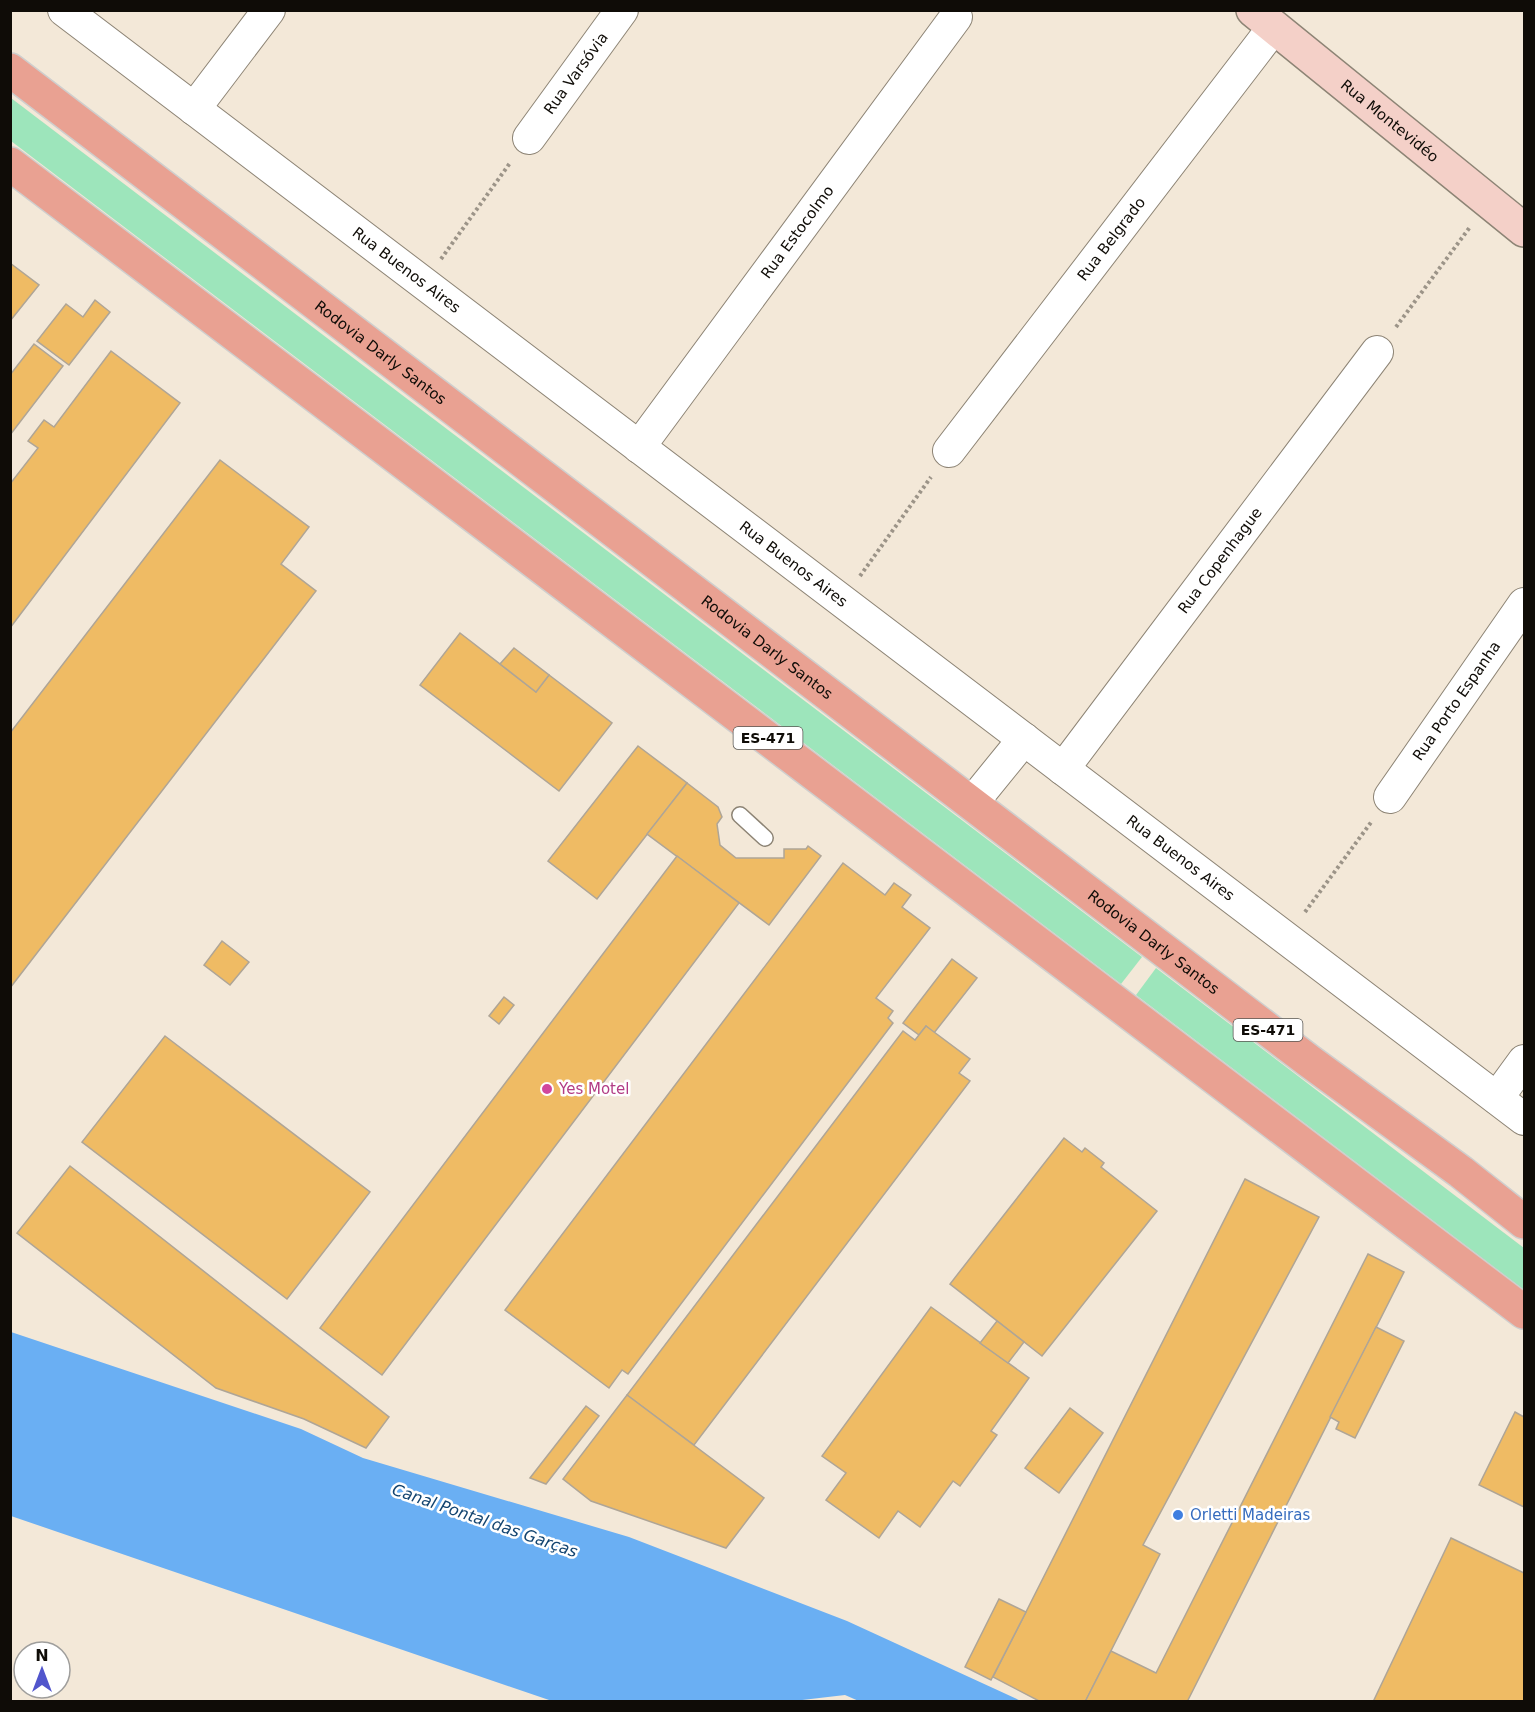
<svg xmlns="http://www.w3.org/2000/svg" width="1535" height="1712" viewBox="0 0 1535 1712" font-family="'DejaVu Sans',sans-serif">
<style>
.green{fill:#9de5bb}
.water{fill:#6aaff3}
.building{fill:#efbb64;stroke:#afa596;stroke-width:1.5}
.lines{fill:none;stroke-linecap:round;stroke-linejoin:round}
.lane-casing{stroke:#8d8475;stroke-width:18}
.street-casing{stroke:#8d8475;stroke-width:34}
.secondary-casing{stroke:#8d8475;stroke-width:36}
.primary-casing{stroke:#cfcecd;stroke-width:36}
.path{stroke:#9c9488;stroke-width:4;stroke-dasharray:3 3;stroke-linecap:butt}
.lane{stroke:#fff;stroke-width:15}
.street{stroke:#fff;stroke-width:32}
.secondary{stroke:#f4d0c8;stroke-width:33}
.primary{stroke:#e9a192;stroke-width:33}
.hotel-dot{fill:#d1479c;stroke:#fff;stroke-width:2}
.shop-dot{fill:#3f7fe0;stroke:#fff;stroke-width:2}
.labels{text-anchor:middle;stroke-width:5;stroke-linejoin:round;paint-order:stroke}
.shield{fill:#fff;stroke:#575551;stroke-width:1.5}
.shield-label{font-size:14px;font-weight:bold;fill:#0f0c07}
.street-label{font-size:15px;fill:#0f0c07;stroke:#fff}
.hotel-label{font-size:15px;fill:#b23c85;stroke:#fff;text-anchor:start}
.shop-label{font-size:15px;fill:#366cbe;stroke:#fff;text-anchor:start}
.water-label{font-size:16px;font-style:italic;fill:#124470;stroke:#fff}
</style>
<rect width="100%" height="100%" fill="#f3e8d8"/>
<g class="green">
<polygon points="11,98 1142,957 1121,984 11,141"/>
<polygon points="1156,968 1524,1248 1524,1290 1136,995"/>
</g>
<polygon class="water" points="11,1332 301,1429 363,1458 629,1537 847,1621 1021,1701 861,1702 845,1695 785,1702 552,1701 11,1516"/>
<g class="building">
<polygon points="10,263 39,285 10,321"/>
<polygon points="95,300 110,312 69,365 37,341 66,304 83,317"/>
<polygon points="34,344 63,366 10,435 10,375"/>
<polygon points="111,351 180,403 10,628 10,484 38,448 28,441 44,420 54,427"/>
<polygon points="220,460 309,527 281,564 316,591 10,988 10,733"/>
<polygon points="460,633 536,692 549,675 612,723 559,791 420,685"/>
<polygon points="514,648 549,675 536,692 500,664"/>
<polygon points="638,746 687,783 597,899 548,861"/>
<polygon points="687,783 718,807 722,817 717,824 720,845 736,858 784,858 784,849 806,849 808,846 821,856 769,925 647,834"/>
<polygon points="677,856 739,903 382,1375 320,1328"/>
<polygon points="843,863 885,895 894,883 911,895 902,907 930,928 876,998 893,1011 888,1018 893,1023 628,1374 622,1370 609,1388 505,1310"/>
<polygon points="222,941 249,962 230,985 204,965"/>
<polygon points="952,959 977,978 934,1033 926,1026 919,1035 903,1023"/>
<polygon points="504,997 514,1005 499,1024 489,1016"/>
<polygon points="926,1026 970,1059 959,1073 970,1081 694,1445 627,1395 903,1031 915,1040"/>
<polygon points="165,1036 370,1192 287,1299 82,1142"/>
<polygon points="1064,1138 1082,1152 1085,1148 1104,1163 1101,1167 1157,1211 1042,1356 950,1284"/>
<polygon points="70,1166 389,1417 366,1448 304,1419 216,1388 17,1233"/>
<polygon points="1245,1179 1319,1217 1143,1545 1160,1554 1085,1702 1041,1702 993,1677"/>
<polygon points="1368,1254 1404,1272 1187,1702 1085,1702 1111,1651 1156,1673"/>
<polygon points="931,1307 1029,1378 991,1431 997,1435 960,1486 953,1481 920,1527 898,1511 879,1538 826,1500 846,1473 822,1456"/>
<polygon points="997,1321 1024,1342 1008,1363 980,1343"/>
<polygon points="1376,1327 1404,1341 1355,1438 1336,1429 1339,1422 1330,1417"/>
<polygon points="627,1395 764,1498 726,1548 591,1501 563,1479"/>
<polygon points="586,1406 599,1416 546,1484 530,1478"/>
<polygon points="1070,1408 1103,1433 1059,1493 1025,1468"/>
<polygon points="1515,1412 1524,1417 1524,1507 1479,1485"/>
<polygon points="1451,1538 1524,1573 1524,1702 1373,1702"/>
<polygon points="999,1599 1026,1612 991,1680 965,1667"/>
</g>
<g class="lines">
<defs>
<polyline id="lane" points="740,815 765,838"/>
<g id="street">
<path id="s1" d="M64,10L1524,1119"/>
<polyline points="194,109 269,10"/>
<path id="s2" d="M529,138L622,10"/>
<path id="s3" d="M639,447L956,17"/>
<path id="s4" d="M949,451L1274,27"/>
<path id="s5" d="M1063,769L1377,352"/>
<path id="s6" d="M1390,797L1524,604"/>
<polyline points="972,803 1024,739"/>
<polyline points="1497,1098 1524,1061"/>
</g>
<g id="secondary">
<path id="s7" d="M1253,10L1524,230"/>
</g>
<g id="primary">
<path id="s8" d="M10,70L1309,1061L1461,1172L1524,1222"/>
<polyline points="10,164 1524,1312"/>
</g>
</defs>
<use href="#lane" class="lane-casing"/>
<use href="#street" class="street-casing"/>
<use href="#secondary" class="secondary-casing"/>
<use href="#primary" class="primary-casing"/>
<g class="path">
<polyline points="441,259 510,163"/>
<polyline points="1396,327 1470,227"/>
<polyline points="860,576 931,477"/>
<polyline points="1305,912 1372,821"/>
</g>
<use href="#lane" class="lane"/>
<use href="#street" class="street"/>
<use href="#secondary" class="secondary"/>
<use href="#primary" class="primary"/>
</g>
<circle class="hotel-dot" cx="547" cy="1089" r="6"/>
<circle class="shop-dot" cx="1178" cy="1515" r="6"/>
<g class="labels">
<g class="shield">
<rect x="733.5" y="727" width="69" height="22" rx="4.5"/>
<rect x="1233.5" y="1019" width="69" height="22" rx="4.5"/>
</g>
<g class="shield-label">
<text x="768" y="743">ES-471</text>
<text x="1268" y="1035">ES-471</text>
</g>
<g class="street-label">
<text dy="5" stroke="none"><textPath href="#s2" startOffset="80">Rua Varsóvia</textPath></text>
<text dy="5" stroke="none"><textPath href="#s7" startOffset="176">Rua Montevidéo</textPath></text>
<text dy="5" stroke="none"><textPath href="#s3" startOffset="267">Rua Estocolmo</textPath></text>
<text dy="5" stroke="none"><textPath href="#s4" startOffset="267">Rua Belgrado</textPath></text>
<text dy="5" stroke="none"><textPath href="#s1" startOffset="430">Rua Buenos Aires</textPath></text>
<text dy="5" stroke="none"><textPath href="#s8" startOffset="466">Rodovia Darly Santos</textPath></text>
<text dy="5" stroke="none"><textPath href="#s5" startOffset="261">Rua Copenhague</textPath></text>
<text dy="5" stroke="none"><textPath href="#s1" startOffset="916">Rua Buenos Aires</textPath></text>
<text dy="5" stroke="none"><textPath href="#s8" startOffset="952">Rodovia Darly Santos</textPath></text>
<text dy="5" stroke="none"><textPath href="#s6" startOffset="117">Rua Porto Espanha</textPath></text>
<text dy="5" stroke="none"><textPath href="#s1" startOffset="1402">Rua Buenos Aires</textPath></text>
<text dy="5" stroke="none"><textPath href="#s8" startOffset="1438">Rodovia Darly Santos</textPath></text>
</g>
<g class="hotel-label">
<text x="559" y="1094">Yes Motel</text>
</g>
<g class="shop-label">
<text x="1190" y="1520">Orletti Madeiras</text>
</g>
<g class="water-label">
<text transform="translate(485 1520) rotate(19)" y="6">Canal Pontal das Garças</text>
</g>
</g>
<rect width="1535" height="1712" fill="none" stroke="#0f0c07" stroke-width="24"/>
<g transform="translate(42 1670)"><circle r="28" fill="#ffffff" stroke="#9f9e9c" stroke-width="1.5"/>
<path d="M0-4.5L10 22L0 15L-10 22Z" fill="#5155cc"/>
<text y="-9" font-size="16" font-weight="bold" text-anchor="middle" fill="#0f0c07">N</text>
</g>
</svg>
